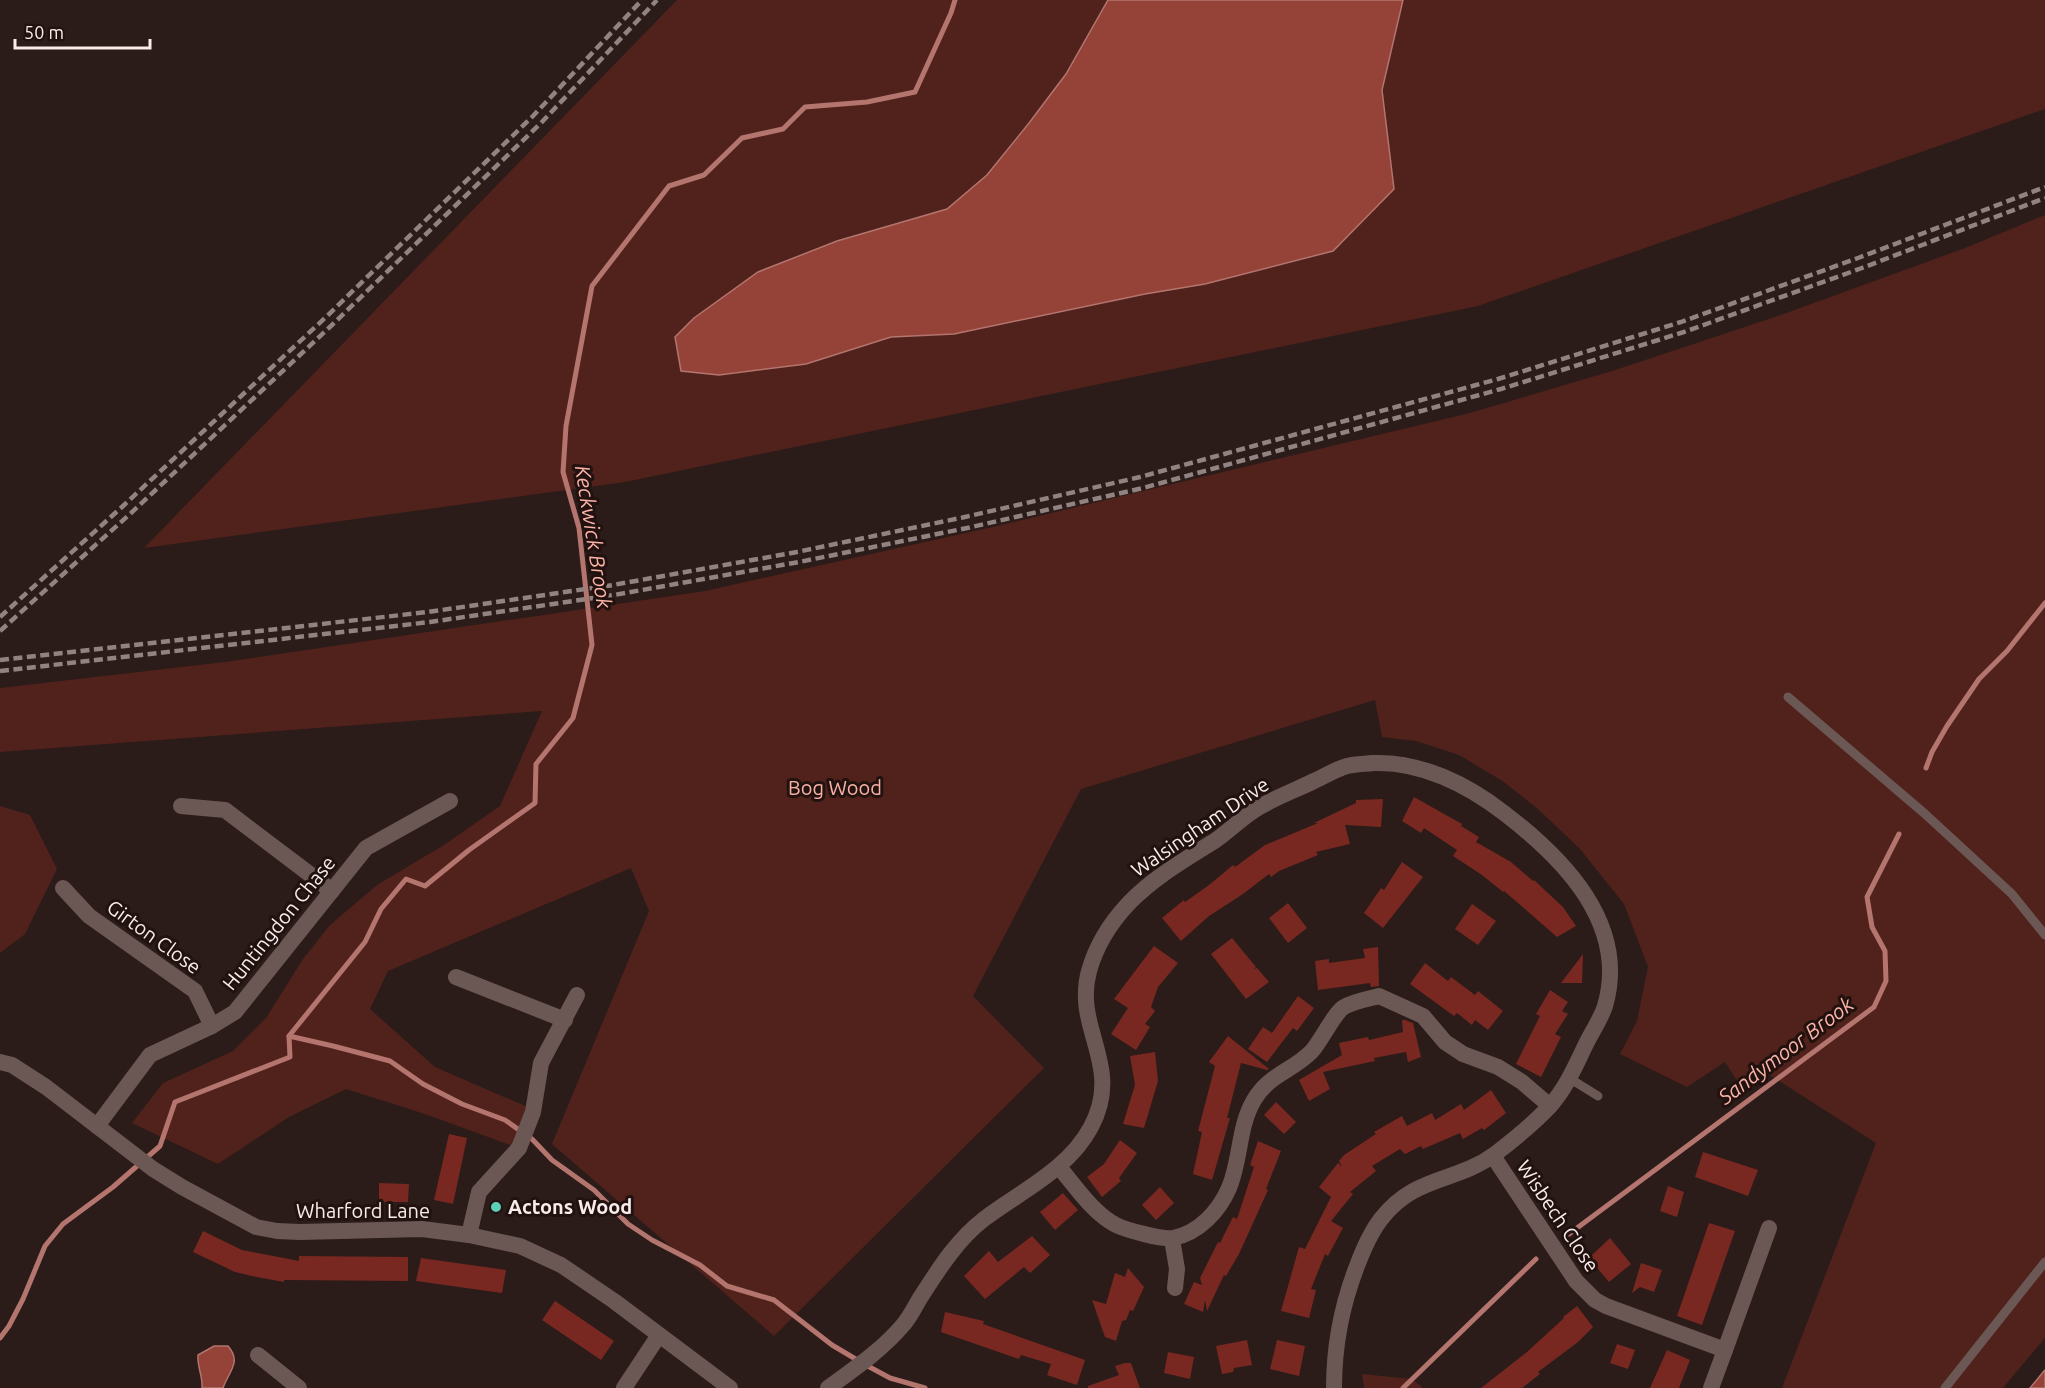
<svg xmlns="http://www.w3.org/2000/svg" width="2045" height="1388" viewBox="0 0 2045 1388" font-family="Ubuntu,sans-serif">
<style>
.green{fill:#51221c}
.water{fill:#954238;stroke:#b3756e;stroke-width:1.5}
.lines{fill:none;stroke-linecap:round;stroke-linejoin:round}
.stream{stroke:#b3756e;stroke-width:5}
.building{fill:#782820}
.service{stroke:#6b5855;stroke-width:9}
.minor{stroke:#6b5855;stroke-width:16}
.rail{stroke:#918381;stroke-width:4.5;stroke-dasharray:9 4.5;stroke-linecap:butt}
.poi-dot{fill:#5dceb9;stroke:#211210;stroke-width:2}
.labels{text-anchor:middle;stroke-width:6;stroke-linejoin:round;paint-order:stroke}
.park-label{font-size:20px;fill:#f9b1a6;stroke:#211210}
.street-label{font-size:20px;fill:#f8edeb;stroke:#211210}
.poi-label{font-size:20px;font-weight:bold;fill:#f8edeb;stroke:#211210;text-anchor:start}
.water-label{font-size:21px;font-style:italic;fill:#fcb4a8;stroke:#211210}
</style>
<rect width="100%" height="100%" fill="#2b1b19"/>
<g class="green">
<polygon points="677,0 1108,0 1066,74 987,175 947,209 837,241 719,375 806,364 891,337 954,334 1145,294 1205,284 1333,251 1394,189 1382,90 1403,0 2045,0 2045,109 1478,306 625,482 144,548"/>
<polygon points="2045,215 2045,1338 2003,1388 1782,1388 1876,1143 1770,1075 1745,1093 1725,1062 1687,1087 1620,1054 1637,1021 1648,967 1624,904 1580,849 1539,810 1504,782 1459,755 1416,741 1382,737 1375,700 1081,789 973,996 1044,1068 774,1336 552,1144 649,911 631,868 388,971 370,1009 435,1067 532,1109 518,1148 425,1114 346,1089 289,1117 218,1164 132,1123 163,1083 233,1051 266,1018 303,959 330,925 377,885 444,845 500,806 542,711 0,752 0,688 225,662 705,591 997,526 1470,413 1612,371 1778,316 1965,248"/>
<polygon points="0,806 30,815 57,869 25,934 0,953"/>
<polygon points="1362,1374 1412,1379 1423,1388 1364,1388"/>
</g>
<g class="water">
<polygon points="1108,0 1403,0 1382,90 1394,189 1333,251 1205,284 1145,294 954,334 891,337 806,364 719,375 681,371 675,337 694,318 758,272 837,241 947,209 987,175 1029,123 1066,74"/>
<path d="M214,1346H228C242,1362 229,1371 223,1388H202C203,1376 197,1367 198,1355Z"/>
<polygon points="2045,1370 2045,1388 2030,1388 2044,1371"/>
</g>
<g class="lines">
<g class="stream">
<polyline points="1926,768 1932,752 1947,726 1979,679 2007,651 2045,603"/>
<polyline points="289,1036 333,1046 390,1061 423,1084 462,1104 505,1120 532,1139 552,1160 594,1190 628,1224 652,1240 700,1265 727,1286 774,1300 832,1345 864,1364 890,1378 925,1388"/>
<polyline points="1569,1234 1874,1007 1886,981 1885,951 1872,927 1867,897 1899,834"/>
<polyline points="0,1338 9,1326 23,1299 45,1246 63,1224 113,1187 160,1146 175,1102 290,1057 289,1036 365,942 381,909 406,879 425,886 469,850 535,803 536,764 573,718 592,645 579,528 563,472 566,426 592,286 669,186 704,175 742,138 783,129 805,107 867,102 915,92 951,13 955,0"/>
<polyline points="1403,1388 1536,1259"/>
</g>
</g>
<g class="building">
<polygon points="1414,797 1462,824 1461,826 1479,837 1476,842 1511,862 1533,881 1534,880 1563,907 1576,926 1557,937 1504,891 1503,892 1482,875 1453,856 1457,850 1424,828 1421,833 1402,821"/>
<polygon points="1383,799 1381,827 1345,825 1350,844 1316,852 1318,855 1279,871 1271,877 1269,874 1243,894 1209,916 1181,941 1162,918 1184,900 1185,902 1209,885 1233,865 1235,867 1265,845 1318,823 1314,823 1356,803 1356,800"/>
<polygon points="1402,862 1423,877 1383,928 1364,913 1381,888 1384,890"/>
<polygon points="1288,903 1307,928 1288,943 1269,918"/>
<polygon points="1472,904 1496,921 1478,945 1455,929"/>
<polygon points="1232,938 1256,967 1254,969 1257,968 1269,982 1246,999 1211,954"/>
<polygon points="1154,946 1178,963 1158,987 1151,1007 1155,1011 1145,1024 1150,1027 1136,1050 1111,1034 1128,1008 1114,999"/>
<polygon points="1378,947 1379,986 1371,987 1370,983 1318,990 1315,961 1329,959 1329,963 1365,958 1363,949"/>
<polygon points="1583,954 1582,983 1561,983"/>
<polygon points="1425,963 1448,981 1451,977 1475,995 1478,991 1503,1011 1488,1030 1475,1020 1472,1025 1457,1013 1454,1016 1410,984"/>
<polygon points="1550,990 1568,1002 1562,1011 1568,1014 1555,1034 1561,1037 1541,1077 1516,1064 1540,1016 1536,1014"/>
<polygon points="1298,996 1314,1008 1297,1031 1293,1028 1267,1062 1248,1049 1263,1027 1272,1033"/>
<polygon points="1402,1020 1405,1020 1413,1023 1421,1057 1408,1062 1406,1052 1374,1058 1375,1061 1323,1072 1330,1089 1309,1101 1299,1080 1342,1055 1339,1043 1368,1037 1369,1040 1403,1032"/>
<polygon points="1228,1036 1269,1069 1267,1070 1241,1063 1227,1118 1230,1118 1212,1180 1193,1174 1202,1132 1198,1131 1215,1066 1209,1062"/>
<polygon points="1155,1052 1158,1081 1144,1128 1123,1124 1135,1085 1130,1056"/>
<polygon points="1491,1090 1506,1113 1484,1130 1482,1128 1463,1139 1460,1133 1423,1149 1421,1146 1405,1154 1400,1149 1372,1166 1376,1171 1350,1192 1353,1194 1331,1221 1343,1228 1328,1256 1325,1254 1311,1289 1316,1290 1309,1318 1281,1311 1299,1247 1305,1249 1331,1197 1319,1187 1338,1163 1342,1167 1339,1161 1344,1155 1376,1134 1374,1132 1402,1116 1407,1126 1432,1113 1435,1120 1461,1104 1464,1110"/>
<polygon points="1276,1102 1296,1122 1284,1134 1264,1115"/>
<polygon points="449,1134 467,1138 453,1204 434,1200"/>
<polygon points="1120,1140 1137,1153 1119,1178 1121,1181 1102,1197 1087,1177 1104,1164"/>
<polygon points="1258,1141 1281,1151 1266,1189 1268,1190 1239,1254 1226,1276 1224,1275 1207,1311 1205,1300 1203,1312 1184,1304 1194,1282 1202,1285 1200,1278 1218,1242 1220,1243 1233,1217 1237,1219 1254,1167 1250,1165"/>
<polygon points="1703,1152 1758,1170 1748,1196 1695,1177"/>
<polygon points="379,1183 409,1184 408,1202 379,1202"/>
<polygon points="1668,1186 1684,1192 1677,1217 1660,1211"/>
<polygon points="1160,1187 1174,1203 1156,1220 1142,1205"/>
<polygon points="1063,1193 1078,1210 1055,1230 1040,1212"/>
<polygon points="1709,1223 1735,1231 1702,1325 1677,1316"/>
<polygon points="203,1231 242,1250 299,1261 299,1256 408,1257 408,1281 284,1280 284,1282 252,1276 235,1272 193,1252"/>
<polygon points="1032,1236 1050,1255 1030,1273 1024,1267 985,1299 964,1276 989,1251 998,1262"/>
<polygon points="1610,1238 1631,1264 1609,1282 1589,1258"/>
<polygon points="421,1258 506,1270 502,1293 416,1281"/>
<polygon points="1641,1263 1662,1270 1654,1292 1640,1287 1632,1293"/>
<polygon points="1128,1268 1144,1287 1133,1311 1130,1310 1126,1320 1122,1321 1116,1341 1105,1337 1092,1300 1106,1304 1115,1273 1125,1277"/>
<polygon points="555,1301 614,1341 601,1360 542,1320"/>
<polygon points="1577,1306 1593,1327 1578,1342 1538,1372 1540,1374 1522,1388 1481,1388 1527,1352 1564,1318 1563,1317"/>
<polygon points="945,1312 984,1321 983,1324 1085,1360 1077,1385 1047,1375 1051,1364 1021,1355 1019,1359 941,1332"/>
<polygon points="1247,1340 1252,1365 1234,1368 1233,1372 1222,1374 1216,1346"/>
<polygon points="1277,1340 1305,1346 1299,1376 1270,1369"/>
<polygon points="1617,1344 1635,1350 1628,1369 1610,1363"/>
<polygon points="1667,1350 1690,1360 1679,1388 1650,1388"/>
<polygon points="1168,1352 1194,1357 1190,1379 1164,1373"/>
<polygon points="1125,1363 1131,1363 1140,1388 1088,1388 1088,1386 1119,1375 1115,1366"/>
</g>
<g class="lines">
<g class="service">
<polyline points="1788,697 1924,813 2012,894 2045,935"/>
<polyline points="1569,1078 1598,1096"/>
<polyline points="1945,1388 2045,1262"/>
</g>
<g class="minor">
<polyline points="181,806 225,810 332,891"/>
<polyline points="63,888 89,916 195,991 212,1026"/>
<polyline points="456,977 565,1020"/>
<polyline points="0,1062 12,1065 46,1087 153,1169 182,1187 256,1227 277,1231 300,1232 422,1229 469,1235 520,1246 561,1265 614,1301 730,1388"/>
<polyline points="97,1126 150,1055 212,1026 235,1012 366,848 450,801"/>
<polyline points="1493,1156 1576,1281 1595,1300 1606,1306 1725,1350 1769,1228"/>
<path d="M1059,1167C1076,1187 1093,1213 1116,1225C1126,1230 1163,1240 1173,1238C1199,1233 1219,1211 1229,1188C1241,1160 1238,1127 1254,1100C1269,1074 1293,1071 1312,1051C1321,1041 1335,1012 1344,1007C1354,1001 1368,999 1379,996L1423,1016L1445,1042L1463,1054L1498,1067L1522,1082L1550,1106"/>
<polyline points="469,1235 479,1192 519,1148 533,1112 541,1063 577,995"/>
<polyline points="1172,1239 1177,1269 1175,1288"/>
<polyline points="258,1355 299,1388"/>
<polyline points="624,1388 659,1335"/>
<path d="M828,1388C854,1369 883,1349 903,1325C911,1316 916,1304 922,1295C940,1267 958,1239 984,1219C1021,1191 1068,1170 1091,1127C1124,1065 1073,1029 1089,971C1096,946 1111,922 1129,903C1154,877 1186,859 1216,840C1230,830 1243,817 1258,808C1276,797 1296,790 1314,781C1325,776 1336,769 1347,766C1355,764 1365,764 1373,763C1421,761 1468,785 1504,813C1563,858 1629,924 1605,1006C1601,1019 1591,1033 1585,1046C1575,1067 1565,1090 1549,1107C1534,1123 1512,1141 1495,1154C1456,1183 1415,1175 1381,1219C1370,1233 1363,1250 1357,1266C1341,1307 1334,1345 1334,1388"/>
<polyline points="1711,1388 1725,1350"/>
</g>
<g class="rail">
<polyline points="0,617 123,506 326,317 533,116 642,0"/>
<polyline points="0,631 130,514 333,324 541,123 657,0"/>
<polyline points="0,660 428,612 613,585 797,552 965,517 1140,477 1498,379 1681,322 1858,258 2045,187"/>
<polyline points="0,671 430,622 614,595 799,562 967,528 1143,488 1501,389 1684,332 1862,268 2045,198"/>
</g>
</g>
<circle class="poi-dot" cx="496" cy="1207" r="6"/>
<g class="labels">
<g class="park-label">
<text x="835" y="795">Bog Wood</text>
</g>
<g class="street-label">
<text transform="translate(1200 827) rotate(-34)" y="7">Walsingham Drive</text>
<text transform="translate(279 923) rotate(-51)" y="7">Huntingdon Chase</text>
<text transform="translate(154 937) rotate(36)" y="7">Girton Close</text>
<text x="363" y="1218">Wharford Lane</text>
<text transform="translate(1558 1216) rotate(56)" y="7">Wisbech Close</text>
</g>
<g class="poi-label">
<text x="508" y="1214">Actons Wood</text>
</g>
<g class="water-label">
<text transform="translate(593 537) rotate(81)" y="7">Keckwick Brook</text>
<text transform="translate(1786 1051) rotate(-37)" y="7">Sandymoor Brook</text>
</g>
</g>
<path d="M15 39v9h135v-9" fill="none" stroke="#f8edeb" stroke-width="3"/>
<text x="24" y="39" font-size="18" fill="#f8edeb" stroke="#211210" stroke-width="4.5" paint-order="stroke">50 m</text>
</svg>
